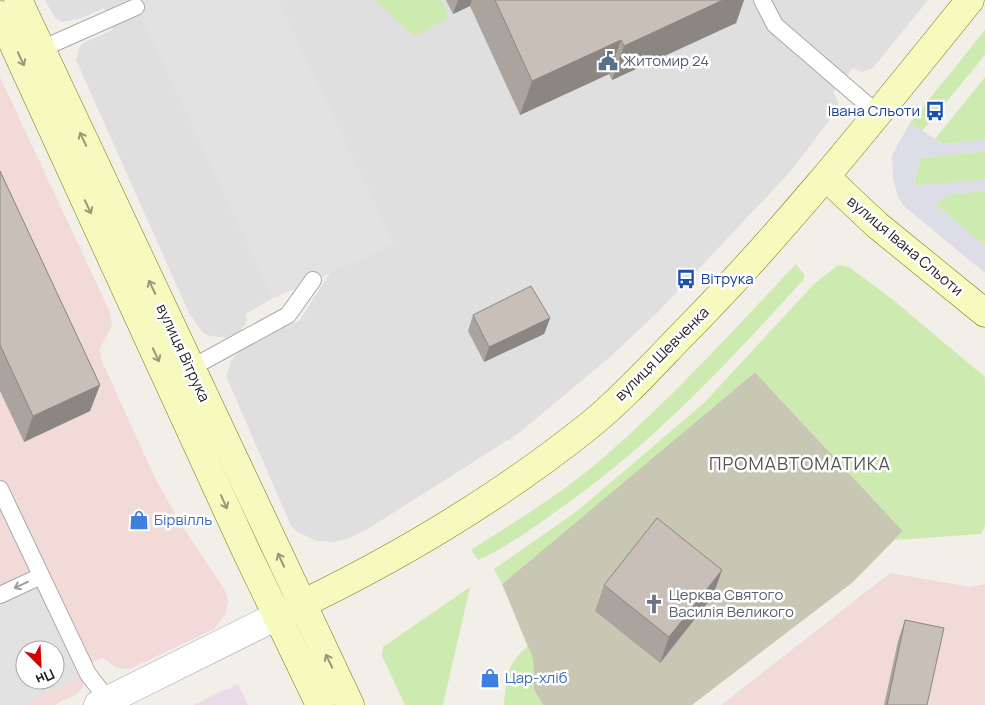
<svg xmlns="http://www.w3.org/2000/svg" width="985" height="705" viewBox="0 0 985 705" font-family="Manrope,sans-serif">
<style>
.residential{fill:#e0dfdf}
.commercial{fill:#f2dad9;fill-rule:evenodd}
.industrial{fill:#ebdbe8}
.construction{fill:#c7c7b4}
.grass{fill:#cdebb0}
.parking{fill:#e2e2e2;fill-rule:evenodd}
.plaza{fill:#dddde8}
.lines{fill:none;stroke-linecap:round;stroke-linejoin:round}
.lane-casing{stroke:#a9a9a9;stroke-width:18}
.street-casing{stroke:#a9a9a9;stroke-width:29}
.secondary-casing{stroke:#707d05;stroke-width:29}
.lane{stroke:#fff;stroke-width:16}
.street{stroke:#fff;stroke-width:28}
.secondary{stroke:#f7fabf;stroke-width:28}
.wall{fill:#aba49e}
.shaded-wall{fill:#8b8681}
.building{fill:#c7bfb8;stroke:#8b8681}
.oneway{stroke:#979978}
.oneway2{stroke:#9c9c9c}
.labels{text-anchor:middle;stroke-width:5;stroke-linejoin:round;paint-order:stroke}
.service-label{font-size:15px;fill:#4e5e75;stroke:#fff;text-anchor:start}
.transit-label{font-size:15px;fill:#164399;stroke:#fff;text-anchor:end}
.street-label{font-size:15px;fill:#222;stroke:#fff}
.shop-label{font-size:15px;fill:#366cbe;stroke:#fff;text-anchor:start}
.worship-label{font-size:15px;fill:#5b616d;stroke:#fff;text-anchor:start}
.quarter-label{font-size:18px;letter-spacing:1px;fill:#555;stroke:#fff}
</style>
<rect width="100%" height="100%" fill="#f2efe9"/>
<polygon class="residential" points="45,0 928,0 873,68 862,72 853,68 833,92 838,102 838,109 790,172 658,312 610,357 519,433 366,530 347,539 333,542 317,541 298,532 291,526 226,376 231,361 244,346 256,339 299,321 330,273 273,298 246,314 247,320 244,326 239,333 229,338 210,336 202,332 189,313 76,60 80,46 85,42 113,30 104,8 79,19 62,22 55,18"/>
<g class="commercial">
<path d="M0,77L110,312L112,326L100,348L101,359L155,478L179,521L225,590L228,601L226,613L214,629L130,669L117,668L103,658L84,665L85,675L83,687L77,694L54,705H0ZM25,650H55V680H25Z"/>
<polygon points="890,573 970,587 985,584 985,705 721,705"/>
</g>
<polygon class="industrial" points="238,684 248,705 193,705"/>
<polygon class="construction" points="755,372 903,531 853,582 692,705 543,705 534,690 533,659 502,584"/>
<g class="grass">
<polygon points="375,0 441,0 449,18 414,36"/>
<polygon points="985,30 985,55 922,131 910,123"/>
<polygon points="985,77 985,140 943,144 935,139"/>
<polygon points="985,151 985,180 914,186 920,158"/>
<polygon points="985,191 985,246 935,204 952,194"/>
<path d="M796,264L804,274V279C726,365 654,443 558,510C533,528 507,547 478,560L471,550C510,525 549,501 585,473C662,410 728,336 796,264Z"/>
<polygon points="838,265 849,267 892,299 985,377 985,526 981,534 894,540 903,531 755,372 502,584 494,569 576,512 704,403 814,284"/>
<polygon points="470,587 443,705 405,705 382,656 383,647"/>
<path d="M528,646L533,659L534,690L543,705H504C507,676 505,666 528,646Z"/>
</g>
<g class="parking">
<polygon points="133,0 278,0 394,244 273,298"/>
<path d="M41,576L88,674L21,705H0V595ZM25,650H55V680H25Z"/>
</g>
<polygon class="plaza" points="910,123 943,144 985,140 985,151 920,158 914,185 985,180 985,191 952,194 935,204 985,246 985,273 904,206 898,197 893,179 892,155"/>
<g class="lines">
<defs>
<g id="lane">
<polyline points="762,0 775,25 877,113"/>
<polyline points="41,49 136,7"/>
<polyline points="191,368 288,315 313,280"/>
<polyline points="0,489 88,674 108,700"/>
<polyline points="0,595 41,576"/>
</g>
<polyline id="street" points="98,705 277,616"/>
<g id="secondary">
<polyline points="18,0 350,705"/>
<polyline points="0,15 245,549 320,705"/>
<polyline points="826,177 877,225 985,313"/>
<path d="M277,616C388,564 494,502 590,425C622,399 652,366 681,336C785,231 877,115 970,0"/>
</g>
</defs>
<use href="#lane" class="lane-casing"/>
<use href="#street" class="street-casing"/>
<use href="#secondary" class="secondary-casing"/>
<use href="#lane" class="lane"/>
<use href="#street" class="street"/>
<use href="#secondary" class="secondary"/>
</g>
<g class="wall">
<polygon points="446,0 744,0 736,23 612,80 609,74 520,115 470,6 453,14"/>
<polygon points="0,171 100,385 90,411 24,442 0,391"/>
<polygon points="473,315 550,318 544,334 484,362 468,331"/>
<polygon points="604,585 713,596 660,663 595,611"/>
<polygon points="905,620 927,705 884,705 898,641"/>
</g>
<g class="shaded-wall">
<polygon points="458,0 472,0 470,6 453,14"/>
<polygon points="723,0 744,0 736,23 612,80 624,46"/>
<polygon points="621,40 609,74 520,115 532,81"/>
<polygon points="550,318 544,334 484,362 489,347"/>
<polygon points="100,385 90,411 24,442 33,416"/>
<polygon points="722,570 713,596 660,663 669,637"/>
</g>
<g class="building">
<polygon points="495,0 723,0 624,46 621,40 532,81"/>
<polygon points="0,171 100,385 33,416 0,345"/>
<polygon points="531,286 550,318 489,347 473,315"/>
<polygon points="657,518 722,570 669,637 604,585"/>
<polygon points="905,620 944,628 927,705 887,705"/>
</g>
<defs><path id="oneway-shaft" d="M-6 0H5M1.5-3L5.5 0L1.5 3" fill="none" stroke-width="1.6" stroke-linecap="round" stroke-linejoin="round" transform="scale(1.25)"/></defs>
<g class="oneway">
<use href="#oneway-shaft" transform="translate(21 59) rotate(65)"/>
<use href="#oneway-shaft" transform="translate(83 139) rotate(-115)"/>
<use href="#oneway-shaft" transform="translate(88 207) rotate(65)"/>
<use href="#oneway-shaft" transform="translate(152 287) rotate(-115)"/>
<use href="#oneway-shaft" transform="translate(156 355) rotate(65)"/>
<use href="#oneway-shaft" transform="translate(224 502) rotate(66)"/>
<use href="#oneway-shaft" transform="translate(281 560) rotate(-115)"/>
<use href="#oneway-shaft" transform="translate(329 661) rotate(-116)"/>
</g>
<use class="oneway2" href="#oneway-shaft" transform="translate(21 585) rotate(155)"/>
<defs>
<symbol id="civic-bare" viewBox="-9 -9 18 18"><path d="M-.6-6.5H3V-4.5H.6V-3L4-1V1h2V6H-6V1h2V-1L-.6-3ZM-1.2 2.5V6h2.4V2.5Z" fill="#5c6f8a" stroke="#fff" stroke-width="2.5" paint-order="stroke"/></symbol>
<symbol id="bus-bare" viewBox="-9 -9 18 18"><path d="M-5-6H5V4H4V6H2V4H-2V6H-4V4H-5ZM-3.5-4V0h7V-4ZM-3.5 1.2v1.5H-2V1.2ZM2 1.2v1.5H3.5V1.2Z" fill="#1a4fb4" stroke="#fff" stroke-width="2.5" paint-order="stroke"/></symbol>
<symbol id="shop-bare" viewBox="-9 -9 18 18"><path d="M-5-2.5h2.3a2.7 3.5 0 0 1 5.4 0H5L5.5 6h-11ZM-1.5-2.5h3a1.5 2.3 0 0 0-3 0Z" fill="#3f7fe0" stroke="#fff" stroke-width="2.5" paint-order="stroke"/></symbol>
<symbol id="church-bare" viewBox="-9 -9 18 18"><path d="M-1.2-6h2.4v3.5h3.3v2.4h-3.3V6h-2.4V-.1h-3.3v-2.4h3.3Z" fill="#6b7280" stroke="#fff" stroke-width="2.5" paint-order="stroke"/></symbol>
</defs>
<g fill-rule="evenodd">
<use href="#civic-bare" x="594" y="47" width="28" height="28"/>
<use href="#bus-bare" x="921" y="97" width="28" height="28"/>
<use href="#bus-bare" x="672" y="265" width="28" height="28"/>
<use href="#shop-bare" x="125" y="506" width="28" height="28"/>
<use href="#church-bare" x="640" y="590" width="28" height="28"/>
<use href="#shop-bare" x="476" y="664" width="28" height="28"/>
</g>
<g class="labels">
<g class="service-label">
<text x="623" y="66">Житомир 24</text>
</g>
<g class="transit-label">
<text x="920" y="116">Івана Сльоти</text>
<text x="701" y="284" text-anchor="start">Вітрука</text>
</g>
<g class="street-label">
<text transform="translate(905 246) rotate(40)" y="5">вулиця Івана Сльоти</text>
<text transform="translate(183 353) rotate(65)" y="5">вулиця Вітрука</text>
<text transform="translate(662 354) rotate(-45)" y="5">вулиця Шевченка</text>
</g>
<g class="shop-label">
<text x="154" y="525">Бірвілль</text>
<text x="505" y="683">Цар-хліб</text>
</g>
<g class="worship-label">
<text x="669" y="600">Церква Святого<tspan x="669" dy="17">Василія Великого</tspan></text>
</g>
<g class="quarter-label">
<text x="800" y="470">ПРОМАВТОМАТИКА</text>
</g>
</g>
<g transform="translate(40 665) rotate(156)"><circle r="24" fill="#ffffff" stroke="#a7a7a7"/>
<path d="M0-4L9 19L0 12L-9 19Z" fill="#d40000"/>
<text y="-8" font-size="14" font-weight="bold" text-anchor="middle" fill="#222222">Пн</text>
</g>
</svg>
